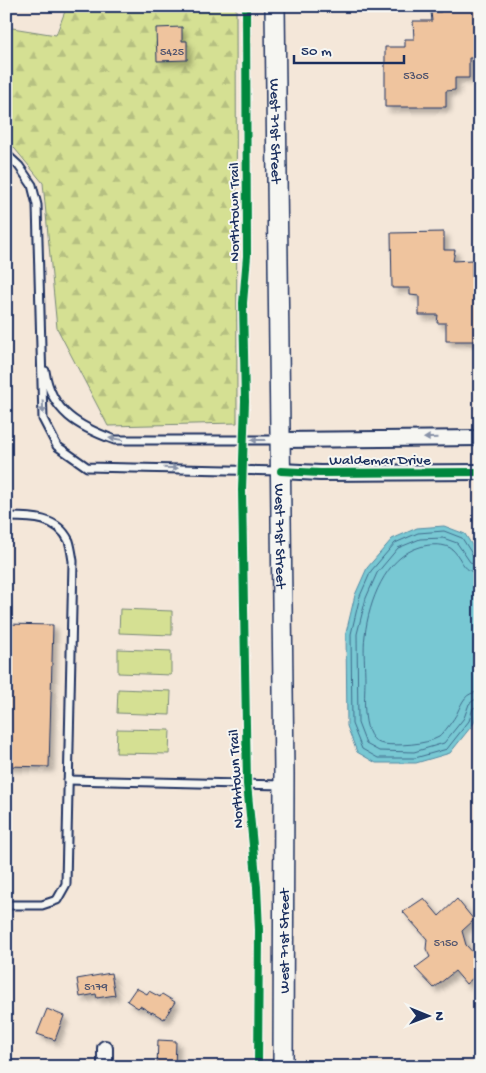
<svg xmlns="http://www.w3.org/2000/svg" width="486" height="1073" viewBox="0 0 486 1073" font-family="'Gochi Hand',sans-serif">
<style>
.green{fill:#d5e093;stroke:#788878}
.forest{fill:url(#forest-firs);stroke:#788878}
.water{fill:#78c8d3;stroke:#538ba4}
.lines{fill:none;stroke-linecap:round;stroke-linejoin:round}
.shore{stroke:#406c8d;stroke-width:1}
.building{fill:#efc49e;stroke:#1b2f5e;filter:url(#shadow)}
.service-casing{stroke:#1b2f5e;stroke-width:11}
.minor-casing{stroke:#1b2f5e;stroke-width:18}
.secondary-casing{stroke:#1b2f5e;stroke-width:22}
.service{stroke:#f6f6f2;stroke-width:7}
.minor{stroke:#f6f6f2;stroke-width:14}
.secondary{stroke:#f6f6f2;stroke-width:19}
.cycleway-casing{stroke:#f6f6f2;stroke-width:11}
.cycleway{stroke:#00873e;stroke-width:8}
.oneway{fill:#8892a8}
.labels{text-anchor:middle;stroke-width:4;stroke-linejoin:round;paint-order:stroke}
.number-label{font-size:12px;fill:#50546e}
.street-label{font-size:15px;fill:#1b2f5e;stroke:#f6f6f2}
</style>
<defs>
<pattern id="forest-firs" width="22" height="20" patternUnits="userSpaceOnUse" patternTransform="scale(1.25)"><rect width="22" height="20" fill="#d5e093"/><path d="M5 1l3.5 6h-7zM16 11l3.5 6h-7z" fill="#b6c081"/></pattern>
<filter id="shadow"><feDropShadow dx="4.5" dy="4.5" stdDeviation="2.5" flood-color="#0004"/></filter>
</defs>
<rect width="100%" height="100%" fill="#f4e7d9"/>
<filter id="ink" filterUnits="userSpaceOnUse"><feTurbulence type="fractalNoise" baseFrequency=".02" numOctaves="2"/><feDisplacementMap in="SourceGraphic" scale="10" xChannelSelector="R" yChannelSelector="G"/><feConvolveMatrix kernelMatrix="1 2 1 2 8 2 1 2 1" color-interpolation-filters="sRGB"/></filter>
<g filter="url(#ink)">
<g class="green">
<polygon points="120,609 172,611 172,635 119,633"/>
<polygon points="118,649 171,651 171,675 118,673"/>
<polygon points="118,689 171,691 170,715 117,713"/>
<polygon points="117,729 170,730 169,754 116,753"/>
</g>
<polygon class="forest" points="67,6 236,6 237,423 108,426 57,328 43,183 6,138 6,27 56,35"/>
<polygon class="water" points="444,526 465,534 478,555 480,571 480,703 474,723 450,753 416,763 376,763 357,752 347,726 346,633 355,595 367,568 392,539 417,528"/>
<g class="lines">
<g class="shore">
<polyline points="480,560 474,557 462,538 444,531 418,533 395,543 371,571 360,596 351,634 352,724 362,749 378,758 415,758 447,749 469,721 473,708 480,706"/>
<polyline points="480,566 470,562 457,543 443,538 420,539 398,548 377,573 366,598 357,634 358,723 366,744 379,751 414,752 444,743 464,718 469,704 474,700 480,699"/>
<path d="M480,573C463,573 463,560 453,550C446,543 429,544 420,547C385,557 369,602 365,635C363,649 365,665 365,680C365,697 360,740 383,744C398,746 425,745 439,737C443,734 455,718 457,713C463,701 465,692 480,692"/>
</g>
</g>
<g class="building">
<polygon points="441,6 480,6 480,49 477,49 477,58 469,58 469,78 455,78 455,90 446,91 446,107 385,107 385,47 405,47 405,39 414,39 413,21 432,21 431,12 441,12"/>
<polygon points="182,27 182,41 187,41 187,60 157,61 156,28"/>
<polygon points="444,232 444,250 455,250 453,261 472,260 472,277 480,277 480,341 446,341 446,323 437,323 438,315 419,315 419,296 410,295 410,288 392,288 391,233"/>
<polygon points="6,624 53,625 49,767 6,766"/>
<polygon points="424,898 439,916 457,899 474,920 462,931 466,945 480,960 480,972 466,984 455,971 434,988 415,968 430,957 426,949 427,939 403,912"/>
<polygon points="111,973 115,995 97,998 96,994 80,997 77,979"/>
<polygon points="136,988 147,994 149,991 160,997 162,994 175,1002 164,1019 152,1012 152,1013 140,1006 138,1008 127,1001"/>
<polygon points="47,1009 64,1016 55,1040 37,1034"/>
<polygon points="158,1040 176,1041 175,1067 157,1067"/>
</g>
<g class="lines">
<defs>
<g id="service">
<polyline points="6,154 19,166 32,185 37,205 43,419 57,446 87,467 279,471"/>
<path d="M45,371C51,412 79,427 115,440H279"/>
<path d="M6,517C30,517 57,516 69,541C71,547 72,555 73,561L66,884L57,900L42,905H6"/>
<polyline points="68,780 283,785"/>
</g>
<g id="minor">
<polyline points="281,440 480,438"/>
<polyline points="281,471 320,473 480,472"/>
<polyline points="105,1067 105,1048"/>
</g>
<g id="secondary">
<path id="s1" d="M275,6L284,774L283,1067"/>
</g>
</defs>
<use href="#service" class="service-casing"/>
<use href="#minor" class="minor-casing"/>
<use href="#secondary" class="secondary-casing"/>
<use href="#service" class="service"/>
<use href="#minor" class="minor"/>
<use href="#secondary" class="secondary"/>
<defs>
<g id="cycleway">
<polyline points="246,6 247,256 243,303 245,401 242,490 247,784 257,887 259,930 258,1067"/>
<polyline points="281,471 320,473 480,472"/>
</g>
</defs>
<use href="#cycleway" class="cycleway-casing"/>
<use href="#cycleway" class="cycleway"/>
</g>
<defs><path id="oneway-solid" d="M-6-.8H1V-3.2L6.5 0L1 3.2V.8H-6Z" transform="scale(1.25)"/></defs>
<g class="oneway">
<use href="#oneway-solid" transform="translate(43 407) rotate(87)"/>
<use href="#oneway-solid" transform="translate(431 438) rotate(179)"/>
<use href="#oneway-solid" transform="translate(116 439) rotate(-173)"/>
<use href="#oneway-solid" transform="translate(258 440) rotate(180)"/>
<use href="#oneway-solid" transform="translate(171 468) rotate(1)"/>
</g>
</g>
<g class="labels">
<g class="number-label">
<text x="172" y="55">5425</text>
<text x="416" y="79">5305</text>
<text x="446" y="946">5150</text>
<text x="96" y="990">5179</text>
</g>
<g class="street-label">
<text dy="5" stroke="none"><textPath href="#s1" startOffset="125">West 71st Street</textPath></text>
<text transform="translate(233 212) rotate(-90)" y="5">Northtown Trail</text>
<text x="380" y="464">Waldemar Drive</text>
<text dy="5" stroke="none"><textPath href="#s1" startOffset="530">West 71st Street</textPath></text>
<text transform="translate(235 779) rotate(-93)" y="5">Northtown Trail</text>
<text transform="translate(283 941) rotate(-90)" y="5">West 71st Street</text>
</g>
</g>
<rect width="486" height="1073" fill="none" stroke="#f6f6f2" stroke-width="25"/>
<rect x="12" y="12" width="461" height="1048" fill="none" stroke="#1b2f5e" stroke-width="2" filter="url(#ink)"/>
<g transform="translate(428 1016) rotate(91)" stroke="#f6f6f2" stroke-width="4" paint-order="stroke">
<path d="M0-4L9 19L0 12L-9 19Z" fill="#1b2f5e"/>
<text y="-8" font-size="14" font-weight="bold" text-anchor="middle" fill="#1b2f5e">N</text>
</g>
<path d="M294 55v8h110v-8" fill="none" stroke="#1b2f5e" stroke-width="2.5"/>
<text x="301" y="55" font-size="15" fill="#1b2f5e" stroke="#f6f6f2" stroke-width="4" paint-order="stroke">50 m</text>
</svg>
